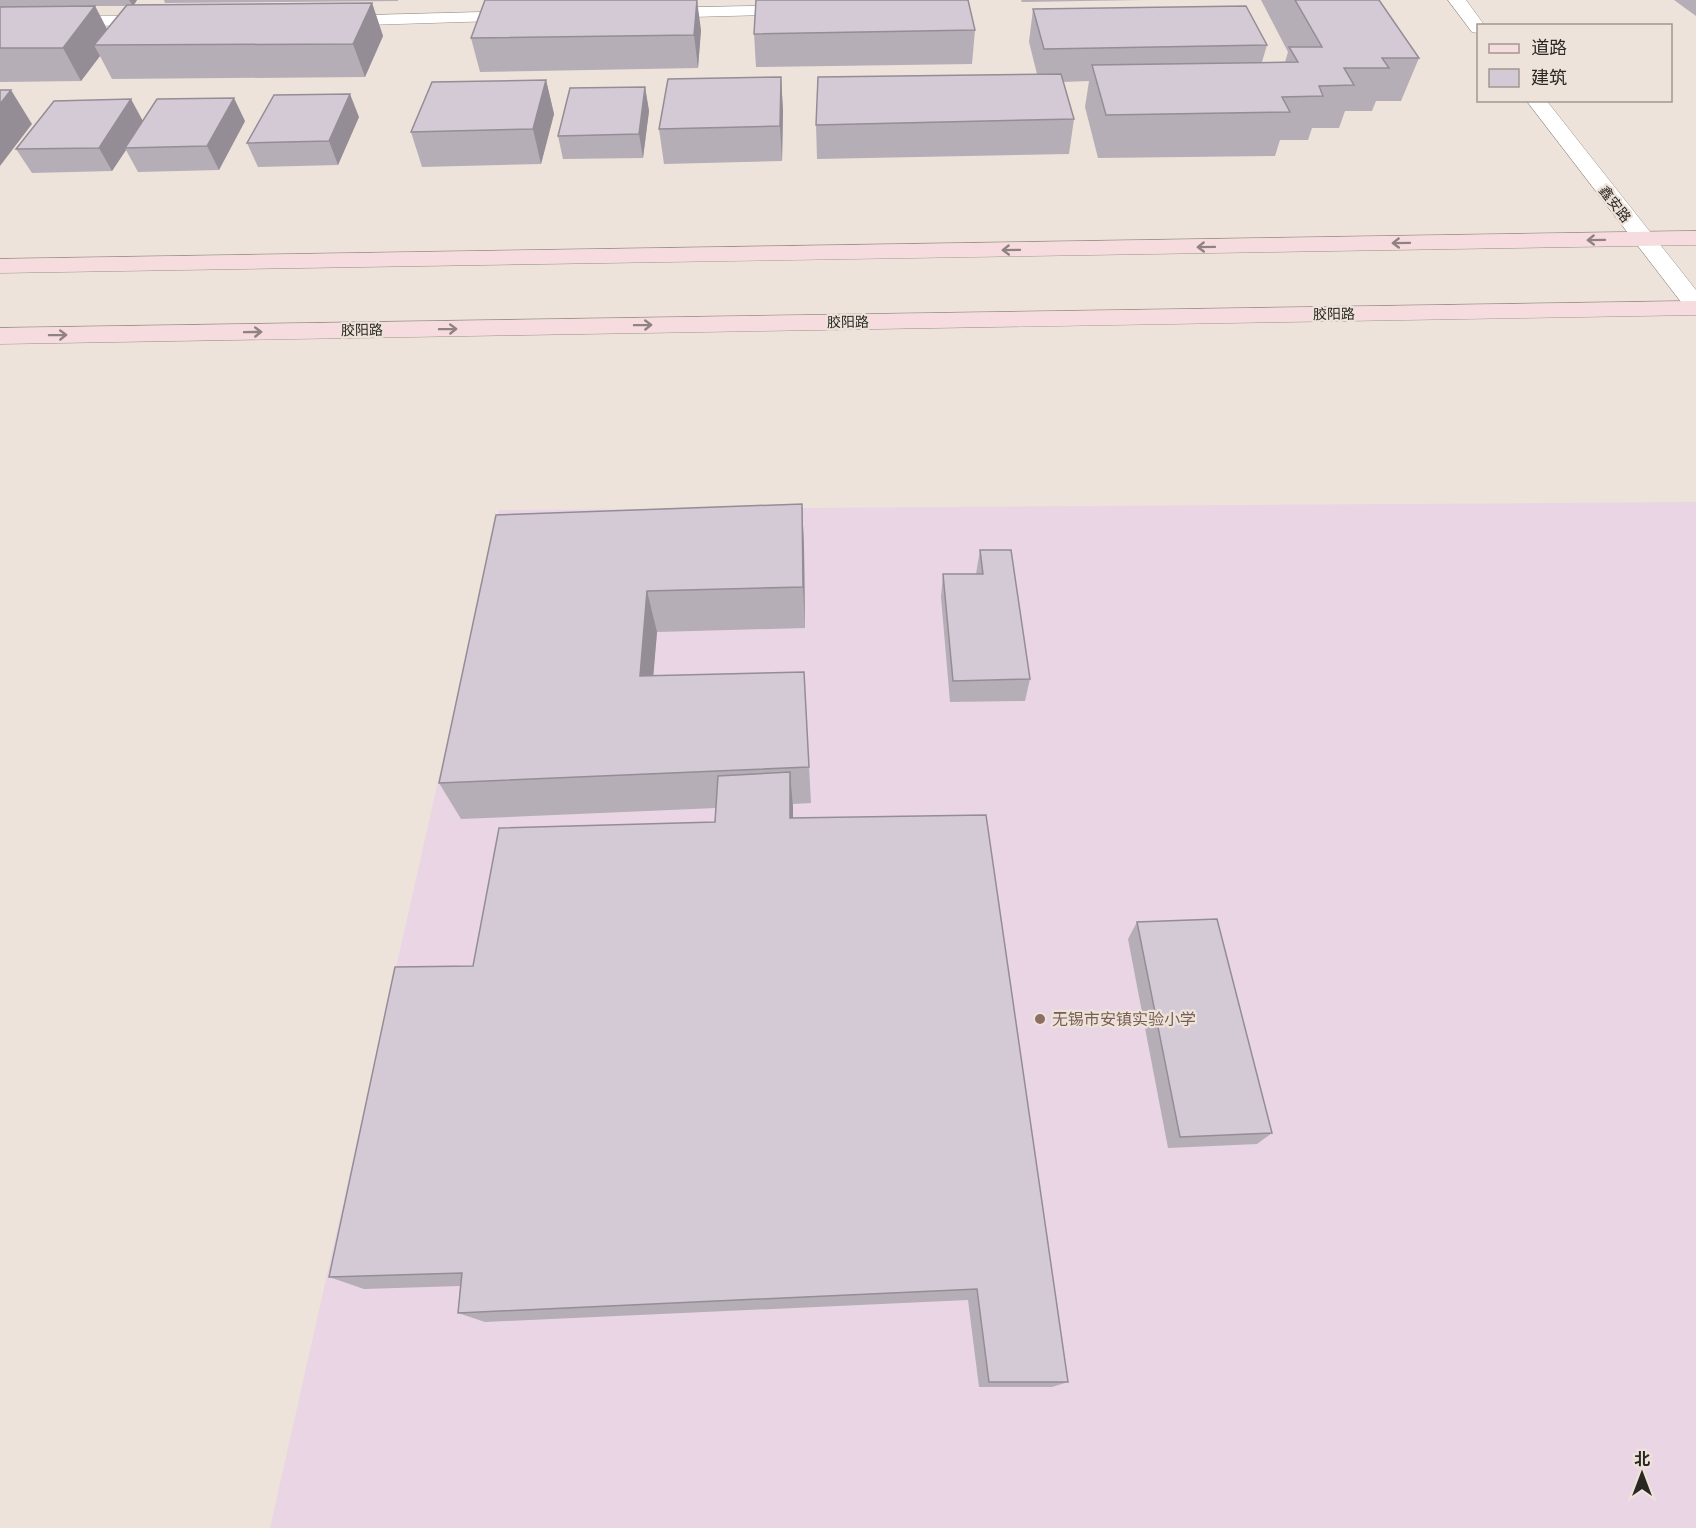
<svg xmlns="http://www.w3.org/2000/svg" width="1696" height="1528" viewBox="0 0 1696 1528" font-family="'PT Sans','Noto Sans SC',sans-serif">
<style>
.education{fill:#e9d5e4}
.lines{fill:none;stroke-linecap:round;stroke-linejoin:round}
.minor-casing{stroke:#9b9188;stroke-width:1}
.tertiary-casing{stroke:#9b9188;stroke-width:1}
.secondary-casing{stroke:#9b9188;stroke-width:1}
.minor{fill:#fff;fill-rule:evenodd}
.tertiary{fill:#fff;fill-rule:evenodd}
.secondary{fill:#f6dcdf;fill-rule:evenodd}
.wall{fill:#b5aeb7;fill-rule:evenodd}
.shaded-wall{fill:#948d95}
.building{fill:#d3cad5;stroke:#948d95;stroke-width:1.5}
.oneway{stroke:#908281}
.education-dot{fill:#8d6e63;stroke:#eee3da;stroke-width:2}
.labels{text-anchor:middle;stroke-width:4.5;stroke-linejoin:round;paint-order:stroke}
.far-street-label{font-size:14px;fill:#2b2723;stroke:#eee3da}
.education-label{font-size:16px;fill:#785e54;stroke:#eee3da;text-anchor:start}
</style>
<rect width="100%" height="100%" fill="#eee3da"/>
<polygon class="education" points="1696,502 1696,1528 270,1528 499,510"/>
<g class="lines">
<defs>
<g id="minor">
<polygon points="799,5 805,6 808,10 805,14 655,18 646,13 655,8"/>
<polygon points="523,11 532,16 529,20 334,26 325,21 334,16"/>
<polygon points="0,15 157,16 166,21 157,26 0,25"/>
</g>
<g id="tertiary">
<polygon points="1448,0 1466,0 1485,26 1478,26 1478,33 1472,32"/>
<polygon points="1526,100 1546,100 1696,290 1696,313 1688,311"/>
</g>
<g id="secondary">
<polygon points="1696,231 1696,245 0,273 0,259"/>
<polygon points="1696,301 1696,315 0,344 0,328"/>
</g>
</defs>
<use href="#minor" class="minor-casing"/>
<use href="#tertiary" class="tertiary-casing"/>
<use href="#secondary" class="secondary-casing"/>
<use href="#minor" class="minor"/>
<use href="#tertiary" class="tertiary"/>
<use href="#secondary" class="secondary"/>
</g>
<g class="wall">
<path d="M0,0H137L134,5L372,3L383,36L365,77L112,79L100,56L81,81L0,82ZM95,6H125L107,29Z"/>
<polygon points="164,0 398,0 398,1 165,3"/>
<polygon points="1021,0 1144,0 1022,2"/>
<polygon points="1261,0 1379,0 1419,58 1401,101 1376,101 1372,111 1345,111 1339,128 1312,128 1308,140 1280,140 1275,156 1098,158 1085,107 1089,81 1063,82 1074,119 1069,154 817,159 816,125 1037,74 1029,42 1033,9 1267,45 1262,62 1285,62 1288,52"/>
<polygon points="1674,0 1696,0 1696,16"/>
<polygon points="701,30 698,68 480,72 471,38"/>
<polygon points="975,30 972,64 756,67 754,34"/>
<polygon points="781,77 783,111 782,161 664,164 659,129"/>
<polygon points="546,80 554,114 541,164 422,167 411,132"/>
<polygon points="645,87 649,111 643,158 563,159 558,136"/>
<polygon points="359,117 338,165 258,167 247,143"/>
<polygon points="143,121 245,121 219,170 138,172 126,150 112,171 32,173 16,149"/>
<polygon points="802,504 804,547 805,628 657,632 653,676 804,672 811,803 793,804 793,818 1068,1382 1052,1387 979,1387 968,1300 485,1322 458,1313 460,1286 364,1289 329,1277 473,966 715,822 716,808 461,819 439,783 496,515"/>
<polygon points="980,550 1030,679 1025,701 950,702 941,597 943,574 976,574"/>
<polygon points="1137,922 1272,1133 1257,1144 1168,1148 1128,939"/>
</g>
<g class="shaded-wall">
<polygon points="129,0 137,0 133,6"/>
<polygon points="697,0 701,30 698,68 694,35"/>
<polygon points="372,3 383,36 365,77 353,44"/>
<polygon points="95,6 112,39 94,45 100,56 81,81 63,48"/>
<polygon points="781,77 783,111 782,161 780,126"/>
<polygon points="546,80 554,114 541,164 533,129"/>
<polygon points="645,87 649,111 643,158 639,134"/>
<polygon points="11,90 32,124 0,166 0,104"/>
<polygon points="350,94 359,117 338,165 329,141"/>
<polygon points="234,98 245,121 219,170 207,146"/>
<polygon points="131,99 144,123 125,148 126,150 112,171 99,148"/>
<polygon points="802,504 804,547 805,628 803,587"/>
<polygon points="647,591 657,632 650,715 640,676"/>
<polygon points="790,772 793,808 793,853 790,818"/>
</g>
<g class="building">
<polygon points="485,0 697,0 694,35 471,38"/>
<polygon points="756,0 968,0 975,30 754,34"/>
<polygon points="1295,0 1379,0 1419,58 1382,58 1389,68 1344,68 1354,85 1319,86 1323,96 1282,97 1290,112 1106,115 1092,65 1298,62 1289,47 1322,47"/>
<polygon points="372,3 353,44 94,45 127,5"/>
<polygon points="95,6 63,48 0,48 0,7"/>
<polygon points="1246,6 1267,45 1044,49 1033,9"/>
<polygon points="1061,74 1074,119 816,125 818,77"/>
<polygon points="781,77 780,126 659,129 668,79"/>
<polygon points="546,80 533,129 411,132 432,82"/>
<polygon points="645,87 639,134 558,136 570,88"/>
<polygon points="0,90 11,90 0,104"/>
<polygon points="350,94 329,141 247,143 274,95"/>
<polygon points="234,98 207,146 125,148 157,99"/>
<polygon points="131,99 99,148 16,149 54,101"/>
<polygon points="802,504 803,587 647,591 640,676 804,672 809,767 439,783 496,515"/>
<polygon points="980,550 1011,550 1030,679 953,681 943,574 983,574"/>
<polygon points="790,772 790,818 986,815 1068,1382 989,1382 977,1289 458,1313 462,1273 329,1277 395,967 473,966 499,828 715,822 718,776"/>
<polygon points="1217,919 1272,1133 1180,1137 1137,922"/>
</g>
<defs><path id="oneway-shaft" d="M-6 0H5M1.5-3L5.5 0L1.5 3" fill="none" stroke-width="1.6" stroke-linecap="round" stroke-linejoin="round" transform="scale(1.5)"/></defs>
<g class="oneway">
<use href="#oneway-shaft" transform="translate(1596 240) rotate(179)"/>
<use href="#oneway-shaft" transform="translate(1401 243) rotate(179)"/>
<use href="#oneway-shaft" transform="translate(1206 247) rotate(179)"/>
<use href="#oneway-shaft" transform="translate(1011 250) rotate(179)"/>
<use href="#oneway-shaft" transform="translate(643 325) rotate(-1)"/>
<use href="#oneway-shaft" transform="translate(448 329) rotate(-1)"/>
<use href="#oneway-shaft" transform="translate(253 332) rotate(-1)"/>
<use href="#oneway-shaft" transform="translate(58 335) rotate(-1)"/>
</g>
<circle class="education-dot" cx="1040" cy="1019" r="6"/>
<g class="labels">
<g class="far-street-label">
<text transform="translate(1615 204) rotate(52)" y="5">鑫安路</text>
<text transform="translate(1334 314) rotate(-1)" y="5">胶阳路</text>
<text transform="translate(848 322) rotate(-1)" y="5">胶阳路</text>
<text transform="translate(362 330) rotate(-1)" y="5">胶阳路</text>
</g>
<g class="education-label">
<text x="1052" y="1025">无锡市安镇实验小学</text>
</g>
</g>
<rect x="1477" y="24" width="195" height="78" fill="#eee3da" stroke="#a09891" stroke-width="1.5"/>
<rect x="1489" y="44" width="30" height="9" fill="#f6dcdf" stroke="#a09891" stroke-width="1.5"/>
<text x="1531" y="54" font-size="18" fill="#2b2723">道路</text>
<rect x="1489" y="69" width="30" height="18" fill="#d3cad5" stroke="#a09891" stroke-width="1.5"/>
<text x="1531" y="84" font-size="18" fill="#2b2723">建筑</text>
<g transform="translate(1642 1474)" stroke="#eee3da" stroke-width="4.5" paint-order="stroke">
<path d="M0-4.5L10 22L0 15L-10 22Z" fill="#2b2723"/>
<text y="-9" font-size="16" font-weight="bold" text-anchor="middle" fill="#2b2723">北</text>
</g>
</svg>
